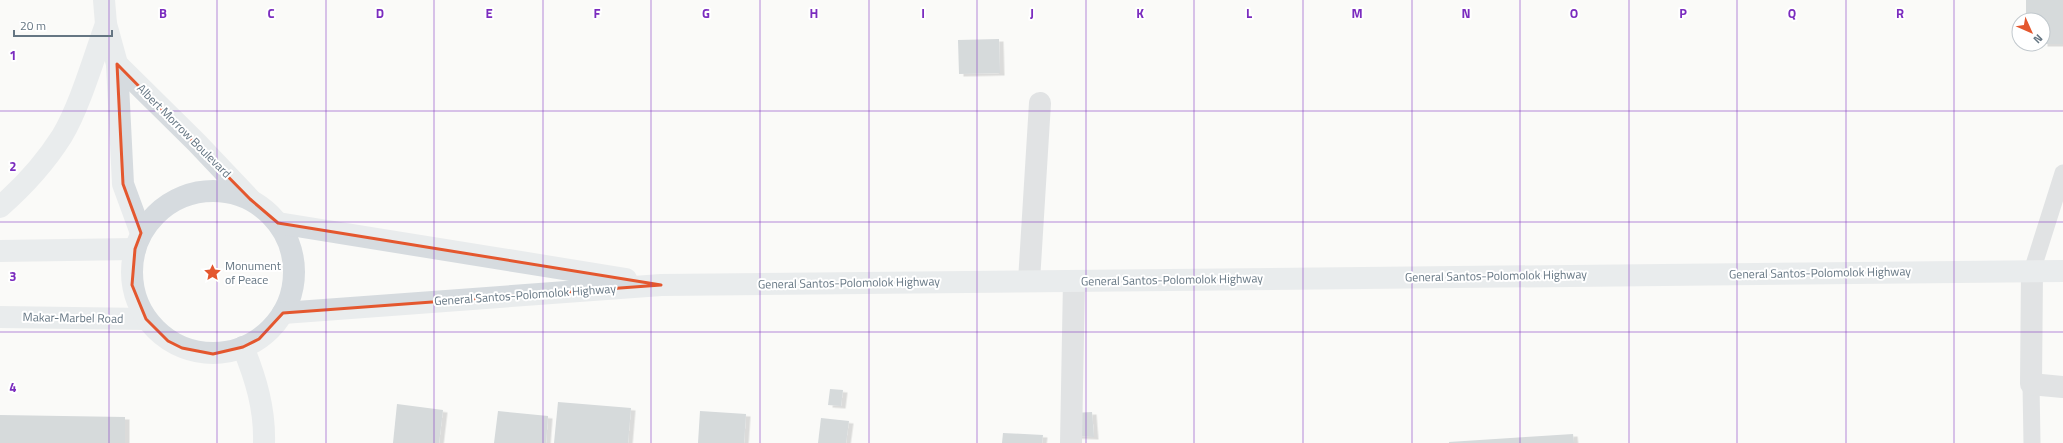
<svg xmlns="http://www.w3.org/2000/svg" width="2063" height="443" viewBox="0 0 2063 443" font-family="'Titillium Web',sans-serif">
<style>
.building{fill:#aab3b9;filter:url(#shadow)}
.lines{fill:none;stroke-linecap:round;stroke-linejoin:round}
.lane{stroke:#c3c8cc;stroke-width:17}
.street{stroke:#c3c8cc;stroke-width:22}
.primary{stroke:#d6dbdf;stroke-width:22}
.highway{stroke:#d6dbdf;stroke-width:22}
.marked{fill:none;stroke:#e4572e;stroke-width:3;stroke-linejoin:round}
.grid{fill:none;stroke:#7b2cbf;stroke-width:1;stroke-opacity:0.55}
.labels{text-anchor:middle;stroke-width:4;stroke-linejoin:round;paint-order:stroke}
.street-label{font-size:12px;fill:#657683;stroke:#fff}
.poi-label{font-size:12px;fill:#657683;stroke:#fff;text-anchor:start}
.grid-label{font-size:13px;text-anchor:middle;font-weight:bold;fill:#7b2cbf;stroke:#fff;stroke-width:4;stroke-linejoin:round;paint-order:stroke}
</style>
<defs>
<filter id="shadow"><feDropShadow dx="4.5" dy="2.5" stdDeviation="0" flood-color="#0004"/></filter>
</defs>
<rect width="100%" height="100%" fill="#fafaf8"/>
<g class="building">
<polygon points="2026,0 2063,0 2063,44 2043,44 2043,20 2026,20"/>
<polygon points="999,39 1000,73 959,74 958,40"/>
<polygon points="830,389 843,390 841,406 828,405"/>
<polygon points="558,402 631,408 628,443 554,443"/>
<polygon points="397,404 443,410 439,443 393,443"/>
<polygon points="498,411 548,416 546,443 494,443"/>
<polygon points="700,411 746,414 744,443 698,443"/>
<polygon points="1092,412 1094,437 1073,436 1073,413"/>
<polygon points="0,415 125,417 125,443 0,443"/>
<polygon points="821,418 849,421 846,443 818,443"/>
<polygon points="1003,433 1043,435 1042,443 1002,443"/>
<polygon points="1573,434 1574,443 1449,443 1449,442"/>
</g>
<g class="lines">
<g class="lane">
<polyline points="2032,271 2063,173"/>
<polyline points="2031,384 2032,443"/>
</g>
<g class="street">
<polyline points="2032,271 2031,384 2063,387"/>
<polyline points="1029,281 1040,103"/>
<polyline points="1071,443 1074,281"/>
</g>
<g class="primary">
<polyline points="104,0 106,24 117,64 123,184 141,233"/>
<polyline points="117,64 197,143 250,199"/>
<path d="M0,207C24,186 45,163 62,136C80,106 94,57 106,24"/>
<polyline points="0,251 135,249"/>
<polyline points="0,317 146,319"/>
</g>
<g class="highway">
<circle cx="213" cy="272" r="81"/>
<polyline points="278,223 626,279"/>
<polyline points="283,313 661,285 2063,271"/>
<path d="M243,347C256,379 265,409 264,443"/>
</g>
</g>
<path d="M0 0H2063V443H0ZM117,64L250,199L278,223L661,285L283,313L259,339L243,347L213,354L182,348L168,341L146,319L132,285L135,249L141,233L123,184Z" fill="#fafaf8" fill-opacity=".55" fill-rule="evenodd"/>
<path class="marked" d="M117,64L250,199L278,223L661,285L283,313L259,339L243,347L213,354L182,348L168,341L146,319L132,285L135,249L141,233L123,184Z"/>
<path class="grid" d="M109,0V443M217,0V443M326,0V443M434,0V443M543,0V443M651,0V443M760,0V443M869,0V443M977,0V443M1086,0V443M1194,0V443M1303,0V443M1412,0V443M1520,0V443M1629,0V443M1737,0V443M1846,0V443M1954,0V443M0,111H2063M0,222H2063M0,332H2063"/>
<defs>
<symbol id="sight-bare" viewBox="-9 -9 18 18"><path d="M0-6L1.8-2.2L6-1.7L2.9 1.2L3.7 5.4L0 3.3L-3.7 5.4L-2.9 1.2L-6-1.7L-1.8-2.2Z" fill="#e4572e" stroke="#fff" stroke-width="2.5" paint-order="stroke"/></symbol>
</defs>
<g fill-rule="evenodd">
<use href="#sight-bare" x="200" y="260" width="25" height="25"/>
</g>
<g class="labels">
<g class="street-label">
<text transform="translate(184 131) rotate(45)" y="4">Albert Morrow Boulevard</text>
<text transform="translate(1820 273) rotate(-1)" y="4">General Santos-Polomolok Highway</text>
<text transform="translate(1496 276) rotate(-1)" y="4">General Santos-Polomolok Highway</text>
<text transform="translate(1172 280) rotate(-1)" y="4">General Santos-Polomolok Highway</text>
<text transform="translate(849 283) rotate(-1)" y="4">General Santos-Polomolok Highway</text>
<text transform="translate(525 295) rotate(-4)" y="4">General Santos-Polomolok Highway</text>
<text transform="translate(73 318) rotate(1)" y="4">Makar-Marbel Road</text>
</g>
<g class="poi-label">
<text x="225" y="270">Monument<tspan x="225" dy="14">of Peace</tspan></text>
</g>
</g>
<g class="grid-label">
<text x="163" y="18">B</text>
<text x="271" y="18">C</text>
<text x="380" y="18">D</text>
<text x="489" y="18">E</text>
<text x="597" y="18">F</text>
<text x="706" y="18">G</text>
<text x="814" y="18">H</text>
<text x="923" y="18">I</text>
<text x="1032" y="18">J</text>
<text x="1140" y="18">K</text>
<text x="1249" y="18">L</text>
<text x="1357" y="18">M</text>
<text x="1466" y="18">N</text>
<text x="1574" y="18">O</text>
<text x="1683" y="18">P</text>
<text x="1792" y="18">Q</text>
<text x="1900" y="18">R</text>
<text x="13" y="60">1</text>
<text x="13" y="171">2</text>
<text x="13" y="281">3</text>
<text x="13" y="392">4</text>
</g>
<g transform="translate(2031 32) rotate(135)"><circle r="19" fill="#ffffff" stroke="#c1c8cd"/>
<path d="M0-3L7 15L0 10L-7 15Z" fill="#e4572e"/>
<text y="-6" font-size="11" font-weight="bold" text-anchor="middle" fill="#657683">N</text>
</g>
<path d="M14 30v6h98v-6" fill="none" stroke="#657683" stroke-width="2"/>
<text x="20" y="30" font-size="12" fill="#657683" stroke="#ffffff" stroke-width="3" paint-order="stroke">20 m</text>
</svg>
